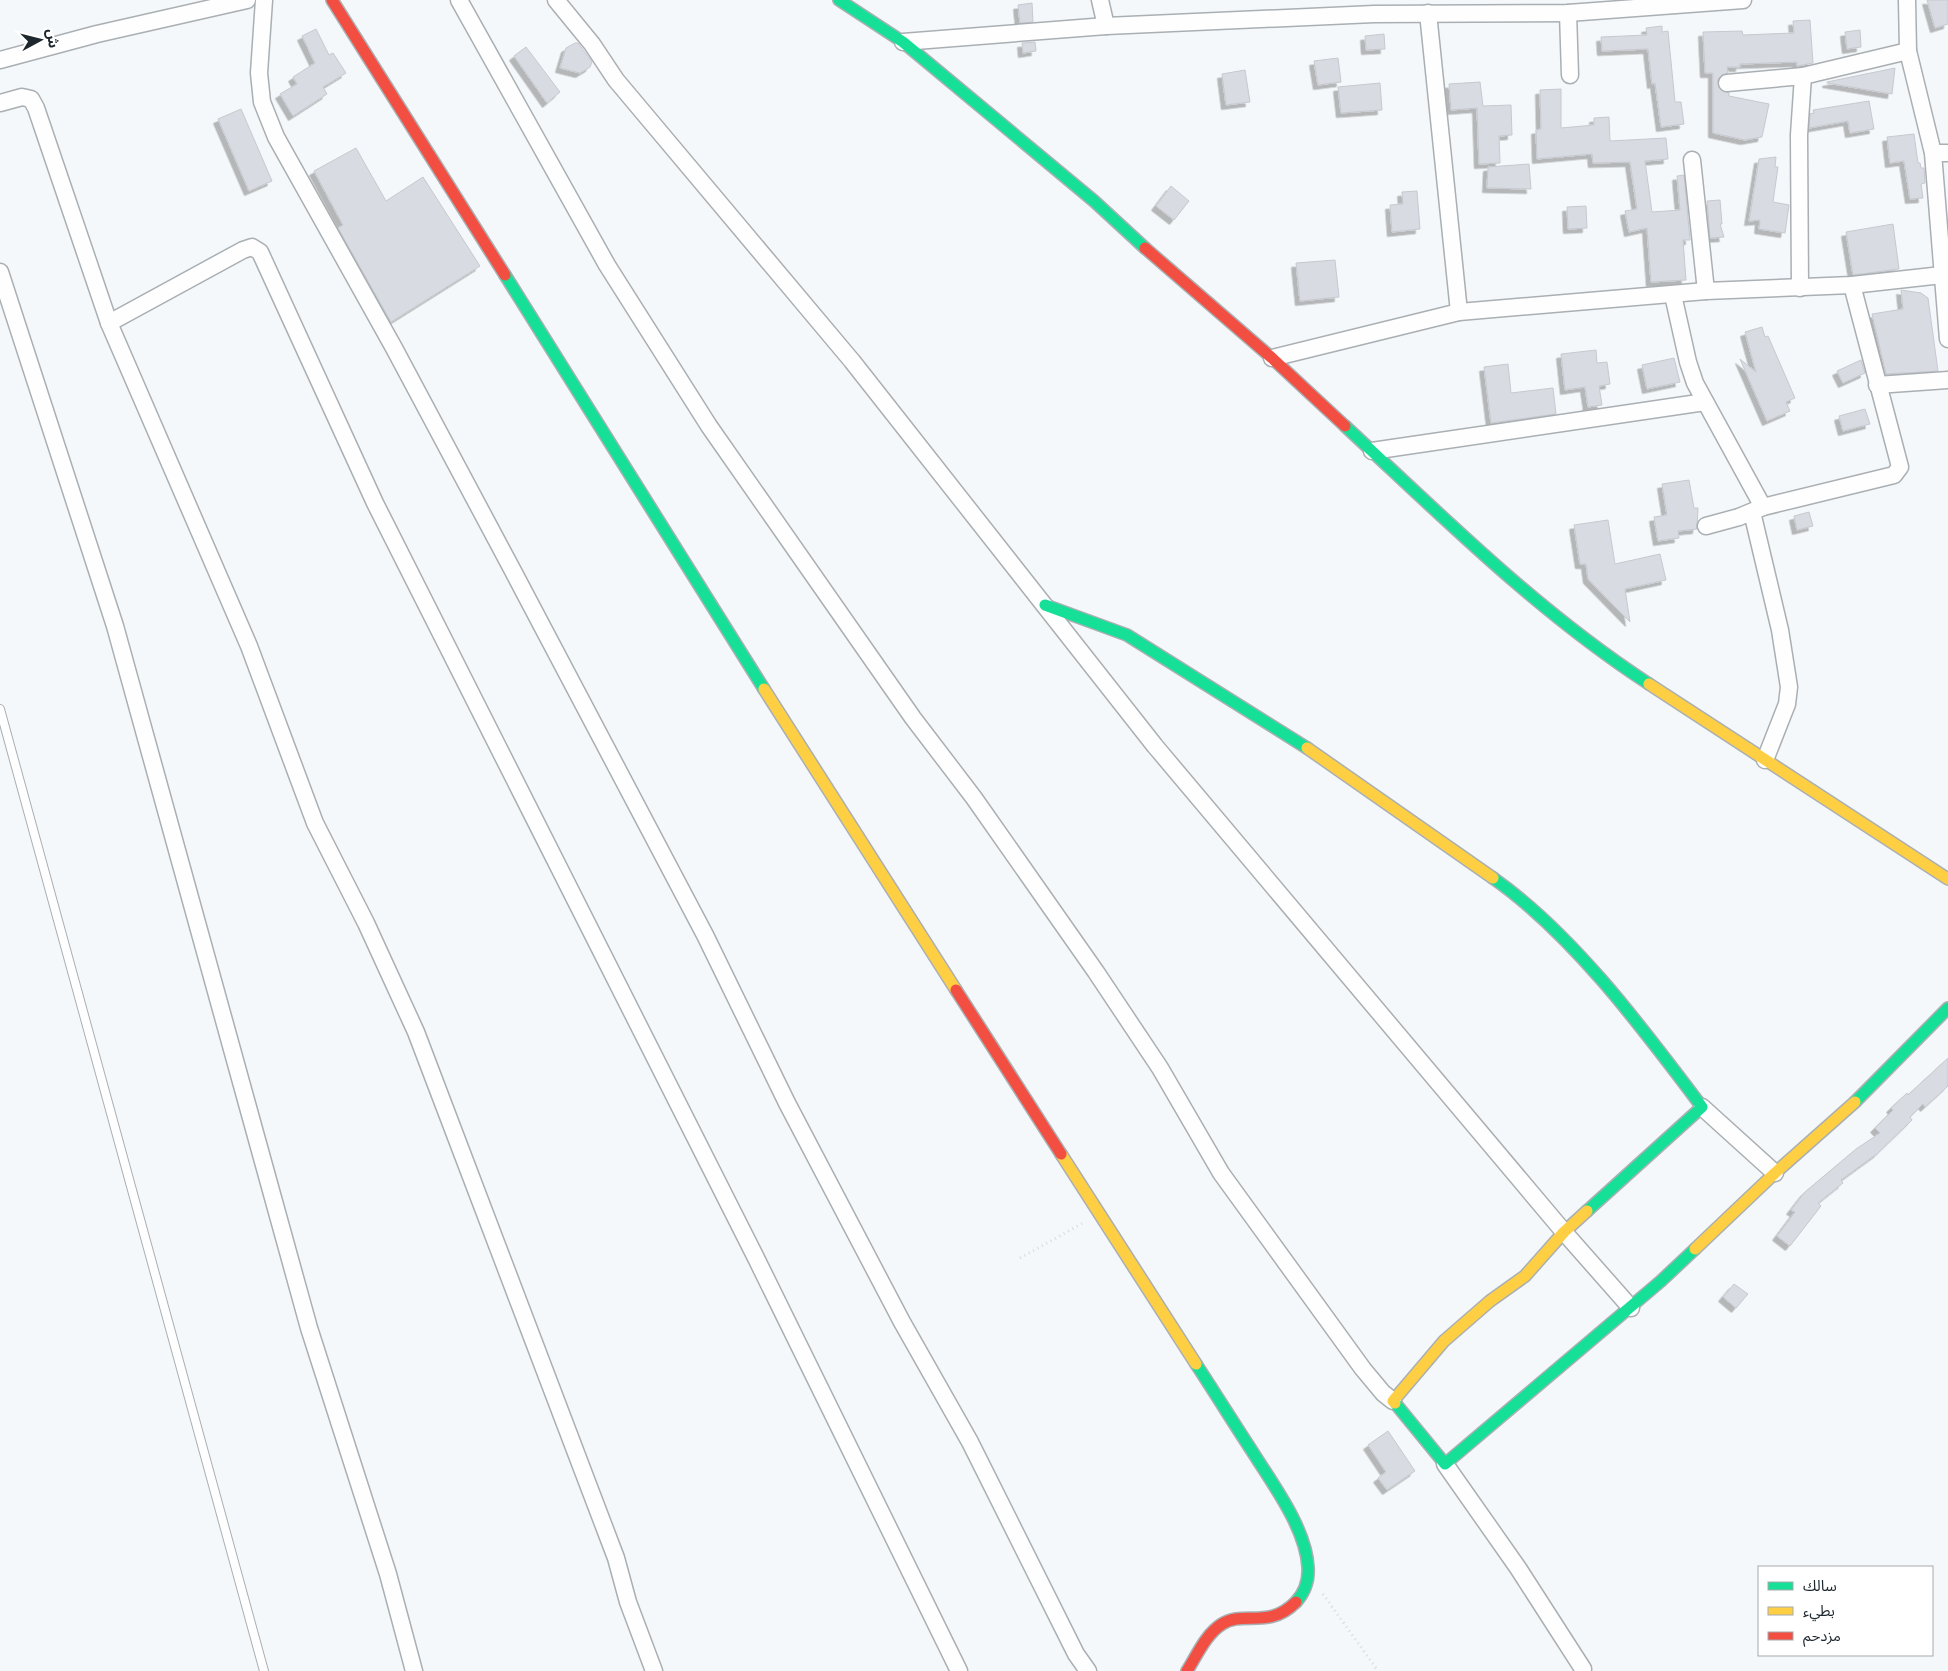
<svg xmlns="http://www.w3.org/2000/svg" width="1948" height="1671" viewBox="0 0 1948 1671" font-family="'Open Sans','Noto Sans Arabic',sans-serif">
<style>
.building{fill:#d8dbe1;stroke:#c6c9cf;filter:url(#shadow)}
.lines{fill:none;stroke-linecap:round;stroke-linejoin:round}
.lane-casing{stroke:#a9afb3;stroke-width:10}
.street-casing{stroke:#a9afb3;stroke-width:19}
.fast-casing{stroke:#a9afb3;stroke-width:14}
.slow-casing{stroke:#a9afb3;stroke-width:14}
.jam-casing{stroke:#a9afb3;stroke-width:14}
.path{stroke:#d8d9da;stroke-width:3;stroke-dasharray:1 4;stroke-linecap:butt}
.lane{stroke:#fefefe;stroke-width:8}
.street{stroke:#fefefe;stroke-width:16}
.fast{stroke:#16e098;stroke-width:11}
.slow{stroke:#ffcf43;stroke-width:11}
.jam{stroke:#f24e42;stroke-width:11}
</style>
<defs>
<filter id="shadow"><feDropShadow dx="-4.5" dy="4.5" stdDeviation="0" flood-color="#0004"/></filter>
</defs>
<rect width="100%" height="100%" fill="#f5f8fa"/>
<g class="building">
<polygon points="1927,0 1948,0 1948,24 1935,28"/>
<polygon points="1032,3 1033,22 1020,23 1018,5"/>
<polygon points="1810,20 1813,63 1797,66 1797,62 1740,64 1740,67 1727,67 1728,73 1722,75 1718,79 1719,88 1729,93 1729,96 1769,104 1762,137 1745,140 1713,133 1713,73 1705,73 1703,32 1742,31 1743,35 1794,33 1793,21"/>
<polygon points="1662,26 1662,32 1668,31 1675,102 1681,102 1684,124 1661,127 1655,83 1652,84 1648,49 1602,51 1601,37 1647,35 1646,28"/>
<polygon points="316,29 329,55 333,53 346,73 323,87 327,94 293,116 280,94 297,84 293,77 315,63 302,36"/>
<polygon points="1860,30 1861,47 1847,49 1845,32"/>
<polygon points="1384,34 1385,49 1366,50 1365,36"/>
<polygon points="1035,42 1036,51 1023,53 1022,43"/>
<polygon points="575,43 578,43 592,62 590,67 580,73 560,68 566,48"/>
<polygon points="526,47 560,92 547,103 514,56"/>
<polygon points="1338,58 1341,82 1318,85 1314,61"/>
<polygon points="1895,68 1892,94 1827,83 1827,82"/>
<polygon points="1245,70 1250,102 1226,105 1222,74"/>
<polygon points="1480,82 1483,106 1511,105 1512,135 1499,136 1500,163 1479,164 1477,108 1451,110 1449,84"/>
<polygon points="1380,83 1382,110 1341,113 1338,87"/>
<polygon points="1561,89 1561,128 1594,125 1594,118 1609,117 1610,141 1666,138 1668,159 1645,161 1652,212 1680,210 1677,176 1684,175 1690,240 1683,240 1686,280 1651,282 1647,228 1629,232 1625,211 1637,209 1630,162 1593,163 1592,154 1537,159 1536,130 1541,129 1540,90"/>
<polygon points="1869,101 1874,129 1850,133 1848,121 1809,128 1810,114 1814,113 1813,110"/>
<polygon points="241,109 272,181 249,191 218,119"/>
<polygon points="1914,134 1918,163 1920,163 1921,168 1924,168 1925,183 1921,184 1923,198 1910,199 1904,161 1890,163 1887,137"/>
<polygon points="356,148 386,201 423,177 480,266 391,322 338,228 343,225 314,171"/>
<polygon points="1776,157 1775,167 1778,167 1773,202 1789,205 1785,233 1759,229 1760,220 1749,221 1759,159"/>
<polygon points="1529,164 1531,189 1487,188 1488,167"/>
<polygon points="1171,186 1189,201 1174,220 1156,206"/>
<polygon points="1417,191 1420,229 1392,232 1390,205 1403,204 1402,192"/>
<polygon points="1720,200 1722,224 1720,224 1724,237 1710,238 1707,201"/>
<polygon points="1586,206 1587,228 1568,229 1567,207"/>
<polygon points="1893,224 1899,269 1853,275 1846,232"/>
<polygon points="1335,260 1339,297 1300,301 1296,263"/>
<polygon points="1901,290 1921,293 1928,298 1938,371 1886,374 1872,314 1903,309"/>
<polygon points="1762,327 1765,337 1768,336 1795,398 1786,402 1790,411 1767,421 1740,359 1756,372 1745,332"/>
<polygon points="1596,350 1597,363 1607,362 1610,384 1599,386 1602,405 1588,407 1585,387 1565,390 1561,354"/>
<polygon points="1674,358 1680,382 1647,389 1642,365"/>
<polygon points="1861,360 1865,373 1843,383 1837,371"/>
<polygon points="1508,364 1511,393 1553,388 1556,414 1491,423 1484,367"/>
<polygon points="1865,409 1870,424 1843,431 1839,416"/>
<polygon points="1689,480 1694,508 1698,508 1697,529 1678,531 1679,538 1658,541 1654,517 1667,515 1662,484"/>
<polygon points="1809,512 1813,526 1797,530 1794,516"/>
<polygon points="1608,520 1615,564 1660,554 1666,580 1625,589 1630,622 1588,579 1586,564 1580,564 1574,525"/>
<polygon points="1948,1058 1948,1086 1925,1107 1923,1104 1910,1117 1912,1120 1878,1153 1841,1180 1843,1183 1818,1203 1821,1206 1790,1246 1777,1236 1795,1212 1791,1210 1805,1192 1856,1149 1880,1133 1875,1128 1893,1110 1891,1108 1907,1093 1908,1095"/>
<polygon points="1734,1284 1748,1294 1736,1308 1723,1297"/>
<polygon points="1388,1431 1415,1471 1387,1490 1378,1478 1386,1472 1368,1445"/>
</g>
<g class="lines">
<defs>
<polyline id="lane" points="0,709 264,1671"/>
<g id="street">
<polyline points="264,0 259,73 262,102 276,137 394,348 513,571 705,935 787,1103 902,1322 970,1442 1076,1654 1088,1671"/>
<polyline points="459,0 607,265 709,426 913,718 974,798 1096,972 1160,1068 1221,1173 1363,1369 1383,1393 1393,1401"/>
<polyline points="556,0 592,44 616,80 852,361 1155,746 1564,1232 1631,1308"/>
<polyline points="1100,0 1106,26 1374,14 1568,13 1743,0"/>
<polyline points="1907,0 1908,51 1933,153 1948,339"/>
<polyline points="1428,13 1459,312"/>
<polyline points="1568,13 1570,75"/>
<polyline points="903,42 1106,26"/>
<polyline points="0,60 97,34 247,0"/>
<polyline points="1727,83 1803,76"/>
<polyline points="0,103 22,97 31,99 36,108 109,323 249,646 315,823 366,923 416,1032 616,1558 628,1602 654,1671"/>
<polyline points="1933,153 1948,153"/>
<polyline points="1692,160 1706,291"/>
<polyline points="0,272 115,626 309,1328 388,1574 414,1671"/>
<polyline points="1800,288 1799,135 1803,76 1908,51"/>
<polyline points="1673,295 1688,362 1695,383 1763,507"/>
<polyline points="109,323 243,250 252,247 260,252 375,503 757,1260 959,1671"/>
<polyline points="1272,358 1459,312 1706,291 1852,285 1942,275"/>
<polyline points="1877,385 1948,380"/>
<polyline points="1372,451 1705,402"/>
<polyline points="1752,512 1780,630 1789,687 1787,704 1765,760"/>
<polyline points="1706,526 1739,517 1763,507 1894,475 1900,467 1852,285"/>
<polyline points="1702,1107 1775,1173"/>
<polyline points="1445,1464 1518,1568 1583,1669"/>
</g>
<g id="fast">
<polyline points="839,0 903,42 1094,201 1145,248"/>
<polyline points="505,275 764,689"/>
<path d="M1345,426C1443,517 1537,611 1649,684"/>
<polyline points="1045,605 1127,635 1307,748"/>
<path d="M1493,878C1573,934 1644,1030 1702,1107L1587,1211"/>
<polyline points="1855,1102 1948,1008"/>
<path d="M1196,1364C1215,1393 1233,1422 1252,1451C1272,1483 1306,1528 1308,1567C1309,1581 1305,1592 1296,1602"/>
<polyline points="1395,1403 1445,1464 1661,1281 1695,1249"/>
</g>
<g id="slow">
<polyline points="1649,684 1948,879"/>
<polyline points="764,689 956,990"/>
<polyline points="1307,748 1493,878"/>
<polyline points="1061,1154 1196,1364"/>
<polyline points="1695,1249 1775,1173 1855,1102"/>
<polyline points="1395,1403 1393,1401 1444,1341 1490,1301 1525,1276 1564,1232 1587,1211"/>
</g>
<g id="jam">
<polyline points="332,0 505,275"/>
<polyline points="1145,248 1272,358 1345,426"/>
<polyline points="956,990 1061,1154"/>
<path d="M1187,1671C1197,1655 1206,1634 1222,1624C1244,1610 1268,1630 1296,1602"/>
</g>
</defs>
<use href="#lane" class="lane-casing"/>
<use href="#street" class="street-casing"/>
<use href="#fast" class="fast-casing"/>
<use href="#slow" class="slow-casing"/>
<use href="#jam" class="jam-casing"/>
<g class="path">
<polyline points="1020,1258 1083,1223"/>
<polyline points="1323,1594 1378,1671"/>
</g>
<use href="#lane" class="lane"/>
<use href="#street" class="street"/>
<use href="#fast" class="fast"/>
<use href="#slow" class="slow"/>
<use href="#jam" class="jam"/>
</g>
<rect x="1758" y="1566" width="175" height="90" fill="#ffffff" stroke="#a5a9ab"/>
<rect x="1768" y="1582" width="25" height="8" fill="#16e098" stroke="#a5a9ab"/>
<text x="1803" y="1591" font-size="15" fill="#1d272e">سالك</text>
<rect x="1768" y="1607" width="25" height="8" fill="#ffcf43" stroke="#a5a9ab"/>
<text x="1803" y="1616" font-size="15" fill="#1d272e">بطيء</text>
<rect x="1768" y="1632" width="25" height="8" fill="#f24e42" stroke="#a5a9ab"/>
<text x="1803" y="1641" font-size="15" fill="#1d272e">مزدحم</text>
<g transform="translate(40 40) rotate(83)" stroke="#ffffff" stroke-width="4" paint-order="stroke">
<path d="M0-4L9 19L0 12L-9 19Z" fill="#1d272e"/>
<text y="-8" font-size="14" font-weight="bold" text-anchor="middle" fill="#1d272e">ش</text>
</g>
</svg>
